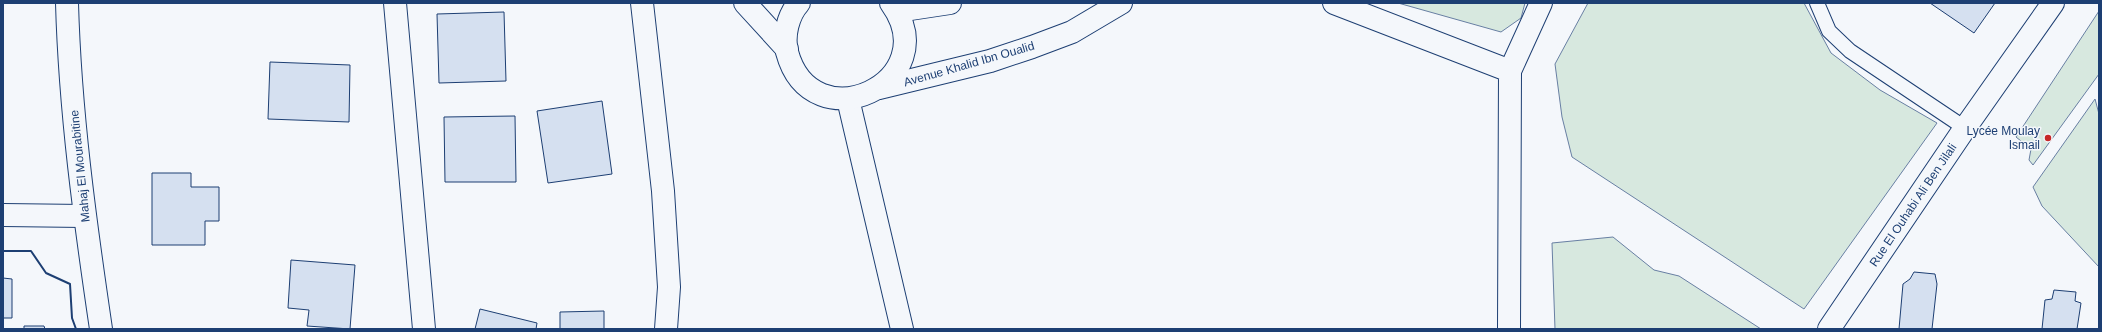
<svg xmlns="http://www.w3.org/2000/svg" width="2102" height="332" viewBox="0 0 2102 332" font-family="Helvetica,sans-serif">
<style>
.green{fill:#d7e8df;stroke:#687fa3}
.building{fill:#d5e0f0;stroke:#1d3f73}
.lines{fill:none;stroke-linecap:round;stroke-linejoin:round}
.service-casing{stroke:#1d3f73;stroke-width:16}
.minor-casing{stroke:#1d3f73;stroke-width:24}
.tertiary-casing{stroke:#1d3f73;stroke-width:24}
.secondary-casing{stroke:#1d3f73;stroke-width:24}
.service{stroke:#f4f7fb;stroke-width:14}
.minor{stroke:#f4f7fb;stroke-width:22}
.tertiary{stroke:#f4f7fb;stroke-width:22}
.secondary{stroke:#f4f7fb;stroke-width:22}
.wall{stroke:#1d3f73;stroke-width:2}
.poi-dot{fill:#c62828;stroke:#f4f7fb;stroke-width:1.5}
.labels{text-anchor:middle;stroke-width:3;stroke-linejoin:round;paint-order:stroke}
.street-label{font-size:12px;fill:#1d3f73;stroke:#f4f7fb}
.poi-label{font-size:12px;fill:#1d3f73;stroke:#f4f7fb;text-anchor:end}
</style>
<rect width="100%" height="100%" fill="#f4f7fb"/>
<g class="green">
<polygon points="1398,3 1525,3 1521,18 1501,32"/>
<polygon points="1588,3 1804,3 1831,53 1880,90 1937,123 1804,309 1572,157 1562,117 1555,64"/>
<polygon points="2099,11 2099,74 2033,165 2029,160 2031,149 2016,137"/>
<polygon points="2095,99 2099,114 2099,267 2042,206 2033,187"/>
<polygon points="1613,237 1654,270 1679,276 1761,329 1555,329 1552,243"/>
</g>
<g class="building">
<polygon points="1930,3 1995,3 1974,33"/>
<polygon points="504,12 506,81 439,83 437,14"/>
<polygon points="270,62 350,65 349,122 268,119"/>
<polygon points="602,101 612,174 548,183 537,111"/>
<polygon points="515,116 516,182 445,182 444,117"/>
<polygon points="152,173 191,173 191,187 219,187 219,221 205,221 205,245 152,245"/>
<polygon points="291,260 355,265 350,329 307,326 309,310 288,308"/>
<polygon points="1914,272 1935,274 1937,284 1932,329 1899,329 1903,284 1910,279"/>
<polygon points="3,278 12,279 12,318 3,318"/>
<polygon points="2054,290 2076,292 2075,301 2081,303 2077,329 2042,329 2045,300 2052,299"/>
<polygon points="480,309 537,323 536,329 475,329"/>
<polygon points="604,311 604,329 560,329 560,312"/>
<polygon points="24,326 44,326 45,329 24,329"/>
</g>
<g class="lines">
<defs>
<polyline id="service" points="1817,3 1829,31 1850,51 1965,128"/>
<g id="minor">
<path d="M67,3C70,112 85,221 101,329"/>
<polyline points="395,3 424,329"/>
<polyline points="642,3 663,191 669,287 666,329"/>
<polyline points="1334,3 1510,71 1509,329"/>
<polyline points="1510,71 1541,3"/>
<polyline points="848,99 902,329"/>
<polyline points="3,215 84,216"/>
</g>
<polyline id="tertiary" points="1829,329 1965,128 2053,3"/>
<g id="secondary">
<polyline points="745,3 787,49"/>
<path d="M799,3C788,15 783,36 787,52C812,145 948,82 891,3"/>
<polyline points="897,11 950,3"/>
<polyline points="879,88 990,61 1032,47 1072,32 1121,3"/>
</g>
</defs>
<use href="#service" class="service-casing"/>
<use href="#minor" class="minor-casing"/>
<use href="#tertiary" class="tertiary-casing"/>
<use href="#secondary" class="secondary-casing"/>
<use href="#service" class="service"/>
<use href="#minor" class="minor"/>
<use href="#tertiary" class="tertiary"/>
<use href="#secondary" class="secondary"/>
<polyline class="wall" points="3,251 31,251 46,273 70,284 72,318 76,329"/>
</g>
<circle class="poi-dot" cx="2048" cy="138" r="4"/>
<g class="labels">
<g class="street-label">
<text transform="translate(969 64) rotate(-16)" y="4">Avenue Khalid Ibn Oualid</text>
<text transform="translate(80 166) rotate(-96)" y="4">Mahaj El Mourabitine</text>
<text transform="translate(1913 205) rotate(-56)" y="4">Rue El Ouhabi Ali Ben Jilali</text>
</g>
<g class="poi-label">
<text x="2040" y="135">Lycée Moulay<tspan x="2040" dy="14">Ismail</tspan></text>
</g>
</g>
<rect width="2102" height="332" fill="none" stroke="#1d3f73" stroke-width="8"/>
</svg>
